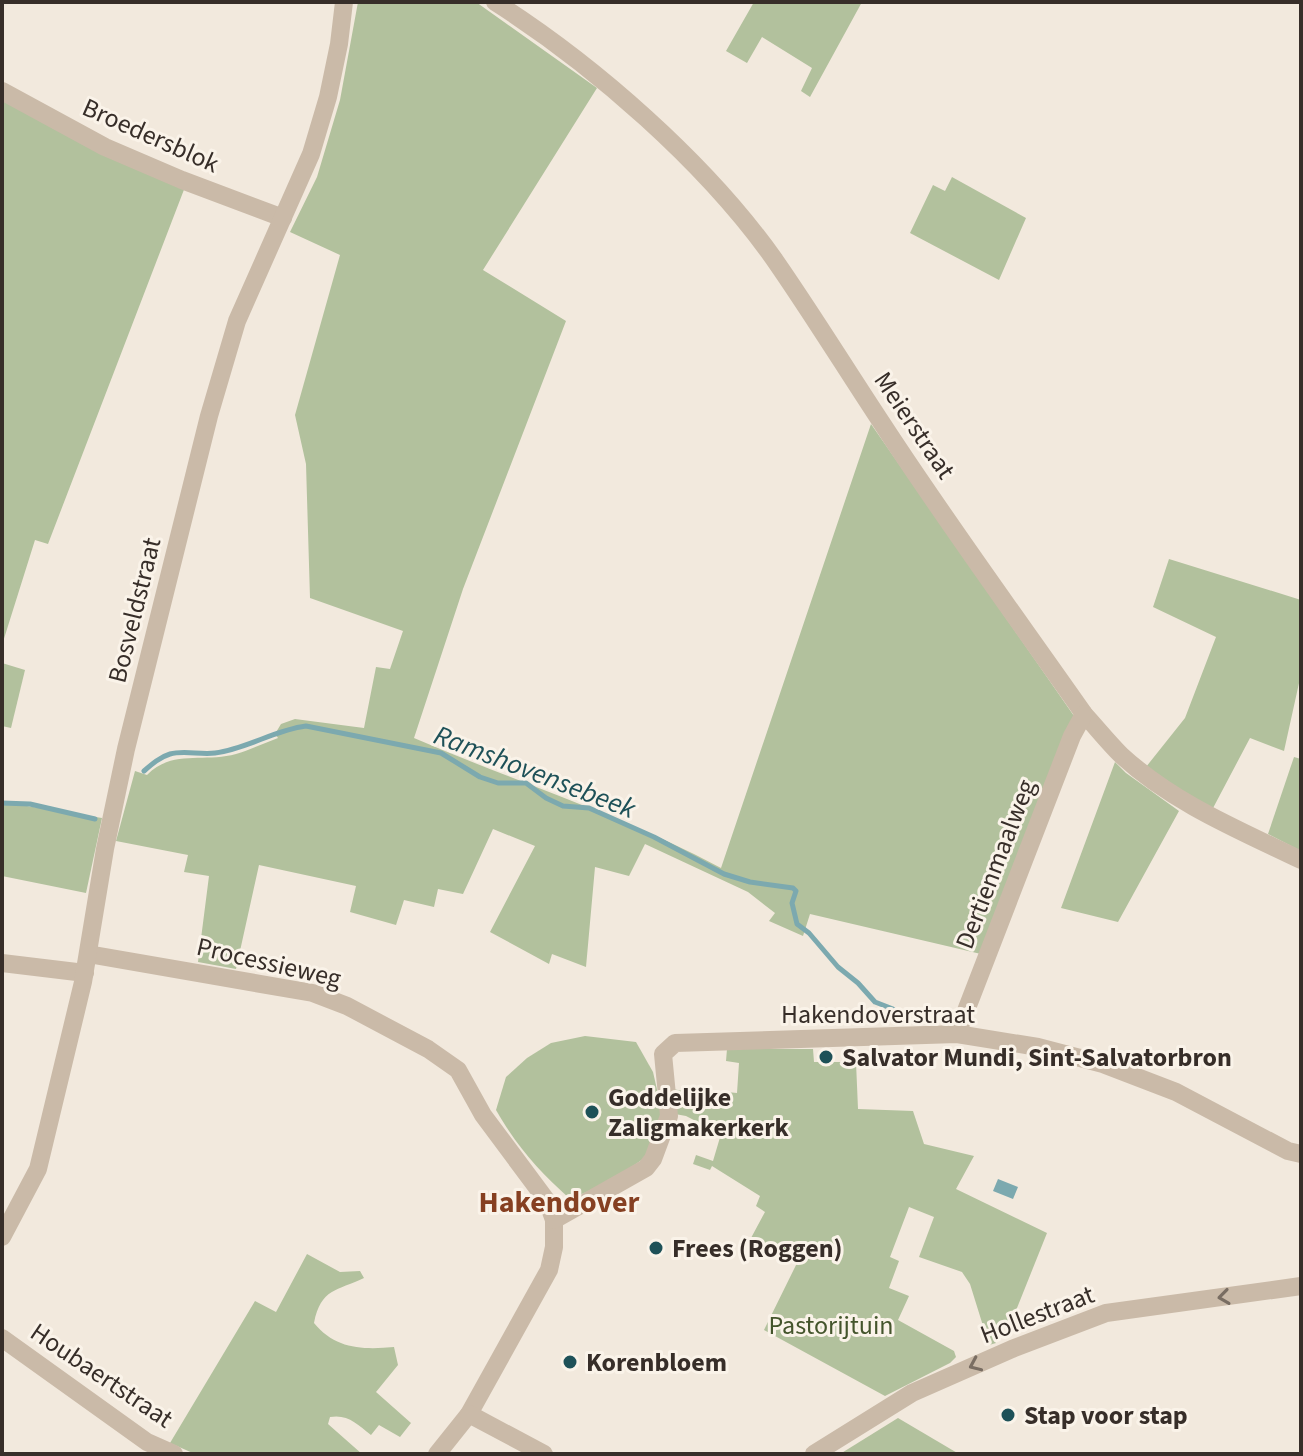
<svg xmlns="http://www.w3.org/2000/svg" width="1303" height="1456" viewBox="0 0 1303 1456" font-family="'Source Sans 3',sans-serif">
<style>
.green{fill:#b2c19d}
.water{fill:#7ca9af}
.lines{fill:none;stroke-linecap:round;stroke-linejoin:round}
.stream{stroke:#7ca9af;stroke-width:5}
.minor{stroke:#cabaa8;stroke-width:18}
.oneway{stroke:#796d62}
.poi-dot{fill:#1e5158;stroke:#faf3e9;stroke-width:3}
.labels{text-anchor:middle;stroke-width:6;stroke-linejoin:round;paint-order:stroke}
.street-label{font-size:26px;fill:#372e29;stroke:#faf3e9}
.poi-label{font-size:26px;font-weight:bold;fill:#372e29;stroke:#faf3e9;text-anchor:start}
.park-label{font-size:26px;fill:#44552c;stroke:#faf3e9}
.water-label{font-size:28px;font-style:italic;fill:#1e5158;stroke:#faf3e9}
.quarter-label{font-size:30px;font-weight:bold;fill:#864022;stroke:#faf3e9}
</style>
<rect width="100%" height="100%" fill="#f2e9dd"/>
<g class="green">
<path d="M358,2H476L597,88L483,270L566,321L463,589L414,738C516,782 622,815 721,868L871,424L1074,716L981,954L810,914L803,936L769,921L775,913L748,892L645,844L629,876L595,867L586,967L552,954L549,964L490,932L535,846L493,829L463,894L438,889L434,907L404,900L396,925L350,912L356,886L259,865L236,969L198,962L209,876L184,872L188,855L116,841L135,771L147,775C172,749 204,763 236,754C250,750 264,743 278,738L275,734L281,724L295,719L364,728L376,667L390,669L403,631L310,598L306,464L295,415L340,255L290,232L317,177L340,100Z"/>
<polygon points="754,2 862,2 810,97 801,91 812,68 762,37 747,63 726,51"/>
<polygon points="2,97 185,187 48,544 35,540 2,645"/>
<polygon points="952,177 1026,218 999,280 910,233 933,185 945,191"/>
<polygon points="1169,559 1301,600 1301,674 1284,751 1250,738 1212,810 1146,767 1185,718 1216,637 1153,607"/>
<polygon points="2,663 25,670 11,728 2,726"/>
<polygon points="1294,757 1301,759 1301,851 1268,834"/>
<polygon points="1115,762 1126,773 1179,811 1118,922 1061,908"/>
<polygon points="2,802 102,818 86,893 2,876"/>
<path d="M585,1036L636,1042L653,1072L661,1107V1119L646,1157L610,1182L570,1199C538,1170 518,1148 496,1110L506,1077L527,1058L551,1043Z"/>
<polygon points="727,1049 813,1049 814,1062 856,1062 858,1109 913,1111 924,1144 974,1156 956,1189 1047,1233 1009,1328 1005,1327 993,1333 996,1343 989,1345 970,1284 962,1272 919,1257 934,1217 909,1207 890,1257 899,1261 889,1288 909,1296 898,1320 954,1351 956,1357 950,1363 885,1396 764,1330 797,1263 751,1238 765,1212 756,1206 760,1196 712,1166 710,1170 693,1164 696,1155 713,1161 721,1134 686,1116 675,1114 673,1089 693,1093 695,1089 737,1093 739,1063 726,1061"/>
<path d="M307,1254L340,1272L360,1271L364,1278C337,1291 321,1288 314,1323C335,1349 363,1350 394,1347L398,1365L376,1392L411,1423L400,1437L379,1425L371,1435C357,1424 348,1414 330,1417L328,1424L362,1454H195L170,1443L255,1301L276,1312Z"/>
<polygon points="898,1418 959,1454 840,1454"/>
</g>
<polygon class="water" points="998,1179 1018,1187 1013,1199 993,1191"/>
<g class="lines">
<g class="stream">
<path d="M144,771C152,764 160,757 170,754C184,750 200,755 215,753C247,749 274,730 306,726L441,753L480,777L498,783H526L546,798L563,806L589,808L654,837L724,874L750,882L793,888L796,891L792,903L797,924L809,933L838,967L858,983L875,1002L893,1009"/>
<polyline points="2,803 30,804 95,819"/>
</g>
<g class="minor">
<path d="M495,2C594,65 706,163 774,259C813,315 849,374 887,431C950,527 1018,620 1084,714C1096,727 1108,742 1121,755C1173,803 1239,830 1301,860"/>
<polyline points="2,91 105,147 182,180 283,218"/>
<polyline points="88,954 313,993 347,1006 428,1049 458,1070 483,1115 547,1201 554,1220 554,1247 549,1270 469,1414 437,1454"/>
<polyline points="2,963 85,973"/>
<polyline points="957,1034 1072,736 1084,714"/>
<polyline points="554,1220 646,1168 653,1159 669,1116 663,1054 675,1043 957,1034 1038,1047 1103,1064 1176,1092 1288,1151 1301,1154"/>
<polyline points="2,1237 38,1169 83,982 105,849 126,749 209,416 237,321 311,154 328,97 339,44 344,2"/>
<polyline points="2,1338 147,1442 174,1454"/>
<polyline points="469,1414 544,1454"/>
<polyline points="814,1454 912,1393 1012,1349 1106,1313 1301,1286"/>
</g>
</g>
<defs><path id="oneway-chevron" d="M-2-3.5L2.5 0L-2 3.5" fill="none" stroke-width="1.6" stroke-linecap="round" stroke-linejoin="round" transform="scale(2)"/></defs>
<g class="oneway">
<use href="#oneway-chevron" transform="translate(1224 1297) rotate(172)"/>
<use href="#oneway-chevron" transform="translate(975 1365) rotate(156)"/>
</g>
<g class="poi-dot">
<circle cx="826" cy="1057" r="8"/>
<circle cx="592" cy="1112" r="8"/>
<circle cx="656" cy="1248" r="8"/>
<circle cx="570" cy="1362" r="8"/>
<circle cx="1008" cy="1415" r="8"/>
</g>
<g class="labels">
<g class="street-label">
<text transform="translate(151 135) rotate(24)" y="9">Broedersblok</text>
<text transform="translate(915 425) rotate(56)" y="9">Meierstraat</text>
<text transform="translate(134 610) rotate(-76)" y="9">Bosveldstraat</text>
<text transform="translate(995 864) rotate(-69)" y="9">Dertienmaalweg</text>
<text transform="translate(269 962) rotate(13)" y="9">Processieweg</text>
<text x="878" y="1023">Hakendoverstraat</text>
<text transform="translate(1037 1314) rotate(-21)" y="9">Hollestraat</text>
<text transform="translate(102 1375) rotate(34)" y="9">Houbaertstraat</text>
</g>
<g class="poi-label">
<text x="842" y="1066">Salvator Mundi, Sint-Salvatorbron</text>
<text x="608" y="1106">Goddelijke<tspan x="608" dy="30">Zaligmakerkerk</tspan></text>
<text x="672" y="1257">Frees (Roggen)</text>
<text x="586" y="1371">Korenbloem</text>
<text x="1024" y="1424">Stap voor stap</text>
</g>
<g class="park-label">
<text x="831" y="1334">Pastorijtuin</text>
</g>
<g class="water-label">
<text transform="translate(535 771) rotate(21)" y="10">Ramshovensebeek</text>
</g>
<g class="quarter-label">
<text x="559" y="1212">Hakendover</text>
</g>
</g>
<rect width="1303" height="1456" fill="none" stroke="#372e29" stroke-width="8"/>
</svg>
